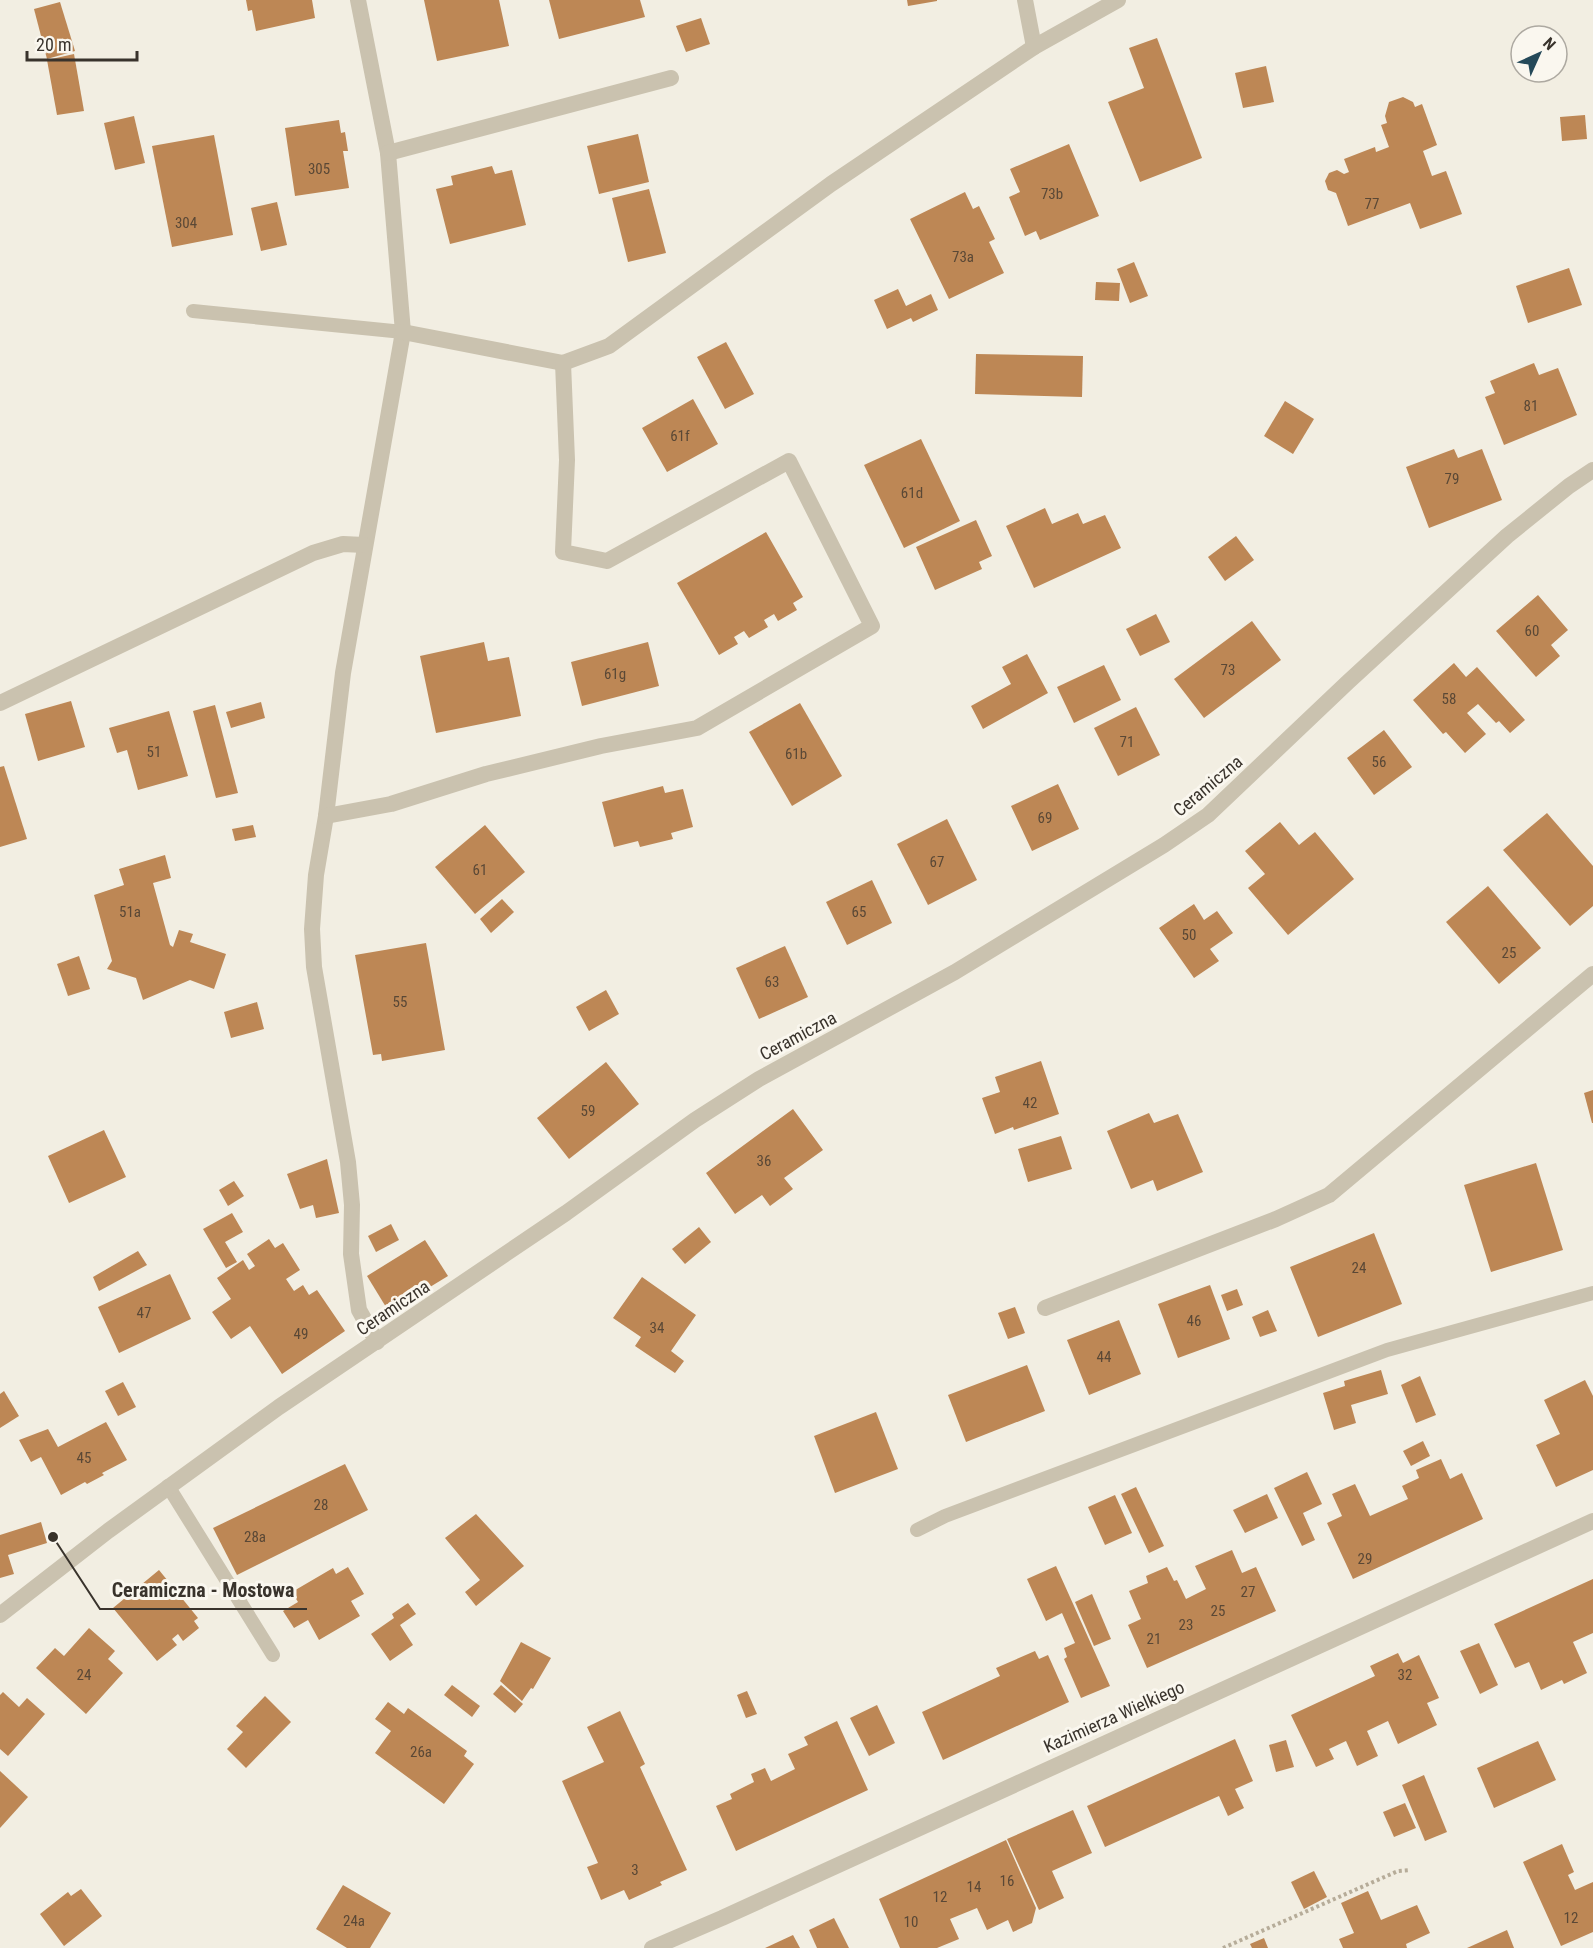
<svg xmlns="http://www.w3.org/2000/svg" width="1593" height="1948" viewBox="0 0 1593 1948" font-family="'Roboto Condensed',sans-serif">
<style>
.building{fill:#bd8755}
.lines{fill:none;stroke-linecap:round;stroke-linejoin:round}
.path{stroke:#b6ac99;stroke-width:4;stroke-dasharray:3 3;stroke-linecap:butt}
.service{stroke:#cac2af;stroke-width:14}
.minor{stroke:#cac2af;stroke-width:16}
.tertiary{stroke:#cac2af;stroke-width:16}
.labels{text-anchor:middle;stroke-width:6;stroke-linejoin:round;paint-order:stroke}
.number-label{font-size:15px;fill:#5a4836}
.street-label{font-size:18px;fill:#39332c;stroke:#faf7ef}
.leader{fill:none;stroke:#39332c;stroke-width:2}
.callout-dot{fill:#39332c;stroke:#faf7ef;stroke-width:2}
.callout-label{font-size:20px;text-anchor:middle;font-weight:bold;fill:#39332c;stroke:#faf7ef;stroke-width:6;stroke-linejoin:round;paint-order:stroke}
</style>
<rect width="100%" height="100%" fill="#f2eee2"/>
<g class="building">
<polygon points="246,0 312,0 315,18 256,31 252,10 248,11"/>
<polygon points="424,0 499,0 509,46 437,61"/>
<polygon points="549,0 640,0 645,17 559,39"/>
<polygon points="907,0 937,0 937,1 908,6"/>
<polygon points="60,2 75,51 47,59 34,9"/>
<polygon points="701,18 710,44 686,52 676,26"/>
<polygon points="1157,38 1202,158 1140,182 1108,102 1144,88 1129,48"/>
<polygon points="74,54 84,111 57,115 47,60"/>
<polygon points="1266,66 1274,102 1243,108 1235,73"/>
<polygon points="1403,97 1413,102 1415,107 1422,104 1437,145 1423,151 1432,176 1446,171 1462,214 1420,229 1410,203 1348,226 1336,193 1328,190 1325,181 1329,173 1337,170 1344,174 1349,172 1344,159 1375,147 1376,152 1389,147 1381,125 1387,123 1385,116 1389,102"/>
<polygon points="1585,115 1587,139 1562,141 1560,117"/>
<polygon points="134,116 145,163 115,170 104,123"/>
<polygon points="339,120 341,133 345,132 348,151 343,151 349,188 295,196 285,128"/>
<polygon points="638,134 649,182 599,194 587,146"/>
<polygon points="214,135 233,235 172,247 152,146"/>
<polygon points="1069,144 1099,216 1040,240 1036,231 1025,236 1009,197 1020,192 1010,169"/>
<polygon points="492,166 495,174 512,170 526,225 450,244 436,189 453,185 451,176"/>
<polygon points="649,189 666,253 628,262 612,198"/>
<polygon points="965,192 973,209 979,206 995,239 989,242 1004,273 949,299 910,219"/>
<polygon points="277,202 287,245 261,251 251,208"/>
<polygon points="1134,262 1148,296 1130,303 1117,269"/>
<polygon points="1569,268 1582,305 1528,323 1516,286"/>
<polygon points="1096,282 1120,283 1119,301 1095,300"/>
<polygon points="898,289 906,306 931,294 938,310 913,322 911,318 887,329 874,300"/>
<polygon points="726,342 754,394 725,409 697,357"/>
<polygon points="976,354 1083,356 1082,397 975,394"/>
<polygon points="1534,363 1539,375 1558,368 1577,415 1504,445 1485,397 1495,393 1490,381"/>
<polygon points="693,399 718,444 667,472 642,428"/>
<polygon points="1285,401 1314,419 1293,454 1264,436"/>
<polygon points="921,439 960,521 904,548 864,465"/>
<polygon points="1454,449 1458,458 1482,449 1502,500 1429,528 1406,467"/>
<polygon points="1045,508 1052,524 1078,513 1083,524 1105,515 1121,548 1034,588 1006,526"/>
<polygon points="976,520 992,556 979,562 982,569 935,590 916,547"/>
<polygon points="766,532 803,597 793,603 797,610 778,621 774,614 764,620 768,627 749,638 744,631 734,637 738,644 719,655 677,583"/>
<polygon points="1236,536 1254,560 1225,581 1208,557"/>
<polygon points="1538,595 1568,630 1551,645 1560,656 1536,677 1496,631"/>
<polygon points="1156,614 1170,642 1140,656 1126,629"/>
<polygon points="1252,621 1281,660 1204,718 1174,679"/>
<polygon points="484,642 488,661 509,657 521,716 436,733 420,656"/>
<polygon points="648,642 659,686 582,706 571,662"/>
<polygon points="1027,654 1048,693 983,729 971,706 1011,684 1002,667"/>
<polygon points="1454,663 1466,677 1477,667 1525,720 1510,733 1499,721 1496,723 1478,704 1467,713 1486,734 1465,753 1446,732 1443,734 1413,700"/>
<polygon points="1104,665 1121,700 1074,723 1057,687"/>
<polygon points="71,701 85,747 38,761 25,714"/>
<polygon points="261,702 265,718 231,728 226,712"/>
<polygon points="800,703 842,776 792,806 749,732"/>
<polygon points="215,705 238,793 216,798 193,711"/>
<polygon points="1136,707 1160,755 1118,776 1094,728"/>
<polygon points="169,711 188,776 138,790 127,750 117,753 109,728"/>
<polygon points="1384,730 1412,767 1374,795 1347,758"/>
<polygon points="4,766 27,839 0,847 0,767"/>
<polygon points="1058,784 1079,829 1032,851 1011,806"/>
<polygon points="663,786 665,793 683,789 693,827 671,833 673,839 640,847 638,841 614,847 602,802"/>
<polygon points="1547,813 1593,866 1593,906 1570,926 1503,850"/>
<polygon points="947,819 977,880 928,905 897,844"/>
<polygon points="1280,822 1299,845 1315,832 1354,879 1288,935 1248,888 1265,874 1245,851"/>
<polygon points="253,825 256,837 235,841 232,829"/>
<polygon points="485,825 525,872 475,914 435,867"/>
<polygon points="165,855 171,878 153,883 170,945 173,947 179,930 193,934 190,942 226,954 214,989 190,980 143,1000 136,978 107,969 112,961 94,895 124,885 119,869"/>
<polygon points="872,880 892,923 847,945 826,902"/>
<polygon points="1488,886 1541,948 1499,984 1446,922"/>
<polygon points="502,899 514,912 491,933 480,919"/>
<polygon points="1194,904 1204,920 1217,911 1233,933 1210,949 1219,961 1194,978 1159,928"/>
<polygon points="426,943 445,1050 382,1061 381,1054 373,1055 355,955"/>
<polygon points="785,946 808,997 759,1019 736,968"/>
<polygon points="79,956 90,989 68,996 57,964"/>
<polygon points="606,990 619,1014 589,1031 576,1007"/>
<polygon points="257,1002 264,1029 231,1038 224,1012"/>
<polygon points="1041,1061 1059,1114 1014,1130 1013,1127 995,1134 982,1098 1000,1092 995,1077"/>
<polygon points="606,1062 639,1104 569,1159 537,1118"/>
<polygon points="1593,1090 1593,1123 1592,1123 1584,1093"/>
<polygon points="793,1109 823,1150 784,1178 793,1189 770,1206 762,1195 735,1214 706,1173"/>
<polygon points="1149,1113 1154,1123 1178,1114 1203,1172 1157,1191 1153,1180 1131,1189 1107,1131"/>
<polygon points="104,1130 126,1177 69,1203 48,1156"/>
<polygon points="1061,1136 1072,1169 1028,1182 1018,1149"/>
<polygon points="327,1159 339,1213 316,1218 313,1205 300,1209 287,1174"/>
<polygon points="1536,1163 1563,1250 1491,1272 1464,1185"/>
<polygon points="234,1181 244,1196 228,1206 219,1190"/>
<polygon points="232,1213 243,1232 225,1242 237,1262 226,1268 203,1229"/>
<polygon points="391,1224 399,1240 376,1252 368,1236"/>
<polygon points="699,1227 711,1242 685,1264 672,1249"/>
<polygon points="1374,1233 1402,1304 1318,1337 1290,1267"/>
<polygon points="269,1239 275,1248 283,1243 300,1270 286,1279 294,1291 303,1285 309,1295 317,1290 345,1331 282,1374 250,1326 231,1339 212,1312 231,1299 217,1278 243,1260 249,1270 255,1266 247,1254"/>
<polygon points="425,1240 448,1276 389,1312 367,1276"/>
<polygon points="138,1251 147,1265 99,1291 93,1277"/>
<polygon points="170,1274 191,1319 119,1353 98,1307"/>
<polygon points="642,1277 696,1315 671,1351 684,1361 675,1373 635,1346 641,1337 613,1318"/>
<polygon points="1210,1285 1230,1339 1178,1358 1158,1304"/>
<polygon points="1237,1289 1243,1305 1227,1311 1221,1295"/>
<polygon points="1015,1307 1025,1333 1008,1339 998,1313"/>
<polygon points="1268,1310 1277,1331 1260,1337 1252,1317"/>
<polygon points="1119,1320 1141,1374 1089,1395 1067,1340"/>
<polygon points="1027,1365 1045,1411 966,1442 948,1395"/>
<polygon points="1381,1370 1388,1394 1351,1405 1356,1423 1334,1430 1323,1393 1345,1386 1344,1381"/>
<polygon points="1420,1376 1436,1415 1416,1423 1401,1385"/>
<polygon points="1585,1380 1593,1396 1593,1470 1556,1487 1536,1445 1560,1434 1544,1400"/>
<polygon points="123,1382 136,1407 118,1416 105,1391"/>
<polygon points="4,1391 19,1416 0,1428 0,1394"/>
<polygon points="876,1412 898,1469 835,1493 814,1436"/>
<polygon points="106,1422 127,1460 102,1473 104,1475 87,1484 85,1482 61,1495 41,1457 31,1462 19,1440 48,1429 58,1447"/>
<polygon points="1423,1441 1430,1456 1411,1466 1403,1451"/>
<polygon points="1441,1459 1450,1479 1462,1473 1483,1519 1353,1579 1327,1523 1342,1516 1332,1494 1355,1484 1370,1516 1408,1499 1402,1486 1419,1478 1416,1470"/>
<polygon points="345,1464 368,1510 237,1575 213,1528"/>
<polygon points="1307,1472 1322,1504 1303,1513 1315,1540 1302,1546 1274,1488"/>
<polygon points="1136,1487 1164,1546 1149,1553 1121,1494"/>
<polygon points="1267,1494 1278,1518 1245,1533 1233,1510"/>
<polygon points="1115,1495 1132,1533 1105,1545 1088,1507"/>
<polygon points="476,1514 524,1566 476,1606 465,1592 480,1580 445,1538"/>
<polygon points="41,1522 47,1543 8,1555 14,1574 0,1578 0,1535"/>
<polygon points="1232,1550 1242,1573 1256,1567 1276,1611 1147,1668 1128,1625 1141,1619 1129,1591 1148,1583 1146,1576 1167,1567 1174,1581 1177,1580 1186,1599 1206,1589 1195,1566"/>
<polygon points="1056,1566 1110,1686 1081,1698 1064,1659 1067,1657 1064,1648 1075,1643 1062,1613 1046,1621 1027,1579"/>
<polygon points="348,1567 364,1594 351,1601 360,1616 319,1640 308,1620 294,1628 283,1611 298,1602 292,1592 333,1568 336,1574"/>
<polygon points="159,1570 198,1618 194,1621 199,1628 183,1641 178,1634 172,1639 177,1645 157,1661 113,1608"/>
<polygon points="1593,1579 1593,1633 1573,1642 1587,1673 1564,1684 1562,1680 1541,1690 1529,1662 1515,1668 1494,1624"/>
<polygon points="1092,1594 1111,1639 1094,1646 1075,1602"/>
<polygon points="408,1603 416,1614 400,1625 413,1645 390,1661 371,1634 394,1618 392,1614"/>
<polygon points="89,1628 115,1651 108,1659 123,1673 86,1714 36,1668 55,1648 64,1656"/>
<polygon points="521,1642 551,1658 533,1689 531,1688 522,1701 500,1681"/>
<polygon points="1479,1643 1498,1685 1480,1694 1460,1651"/>
<polygon points="1035,1651 1039,1659 1048,1655 1069,1702 943,1760 922,1712 1000,1676 996,1668"/>
<polygon points="1398,1653 1403,1663 1419,1655 1439,1698 1427,1703 1437,1725 1398,1744 1388,1721 1367,1731 1378,1756 1357,1766 1346,1741 1329,1749 1334,1759 1316,1767 1291,1715 1375,1676 1370,1666"/>
<polygon points="452,1685 480,1706 472,1717 444,1695"/>
<polygon points="501,1685 523,1704 515,1713 493,1694"/>
<polygon points="747,1691 757,1714 746,1718 737,1695"/>
<polygon points="3,1692 19,1707 27,1698 45,1714 8,1756 0,1749 0,1695"/>
<polygon points="265,1696 291,1722 246,1768 227,1749 243,1732 236,1726"/>
<polygon points="388,1702 404,1714 408,1708 467,1751 464,1756 474,1764 444,1804 375,1753 391,1731 375,1719"/>
<polygon points="877,1705 895,1743 869,1756 850,1718"/>
<polygon points="620,1711 645,1764 640,1767 687,1870 660,1882 662,1885 629,1900 624,1890 601,1900 587,1867 598,1863 562,1781 604,1762 587,1727"/>
<polygon points="837,1721 868,1790 736,1851 716,1806 732,1799 730,1794 754,1782 751,1774 765,1768 771,1781 795,1769 788,1754 808,1745 804,1737"/>
<polygon points="1235,1739 1253,1781 1235,1789 1244,1808 1228,1816 1219,1796 1105,1847 1087,1806"/>
<polygon points="1286,1740 1294,1767 1276,1772 1269,1745"/>
<polygon points="1538,1741 1556,1780 1494,1808 1477,1768"/>
<polygon points="0,1771 28,1797 0,1828"/>
<polygon points="1424,1775 1447,1832 1425,1841 1402,1785"/>
<polygon points="1405,1803 1416,1828 1394,1837 1383,1812"/>
<polygon points="1073,1810 1092,1853 1052,1871 1064,1898 1039,1910 1007,1839"/>
<polygon points="1006,1840 1036,1908 1032,1923 1013,1932 1008,1920 987,1930 977,1908 950,1919 959,1939 937,1948 900,1948 879,1899"/>
<polygon points="1562,1844 1574,1872 1568,1875 1575,1890 1593,1882 1593,1932 1561,1946 1523,1862"/>
<polygon points="1314,1871 1327,1897 1304,1909 1291,1882"/>
<polygon points="343,1885 391,1913 370,1948 347,1948 316,1929"/>
<polygon points="81,1889 102,1916 64,1946 40,1914 68,1892 71,1896"/>
<polygon points="1368,1891 1381,1920 1417,1905 1430,1933 1406,1944 1407,1948 1343,1948 1339,1939 1354,1933 1341,1903"/>
<polygon points="834,1918 849,1948 817,1948 809,1930"/>
<polygon points="1507,1930 1514,1948 1467,1948"/>
<polygon points="793,1935 800,1948 765,1948"/>
<polygon points="1264,1938 1268,1948 1252,1948 1250,1944"/>
</g>
<g class="lines">
<polyline class="path" points="1223,1948 1398,1871 1410,1870"/>
<g class="service">
<polyline points="193,311 403,332"/>
<polyline points="168,1486 273,1655"/>
<polyline points="917,1530 945,1516 1387,1350 1593,1293"/>
</g>
<g class="minor">
<polyline points="358,0 388,153 403,332 343,673 326,816 316,875 312,929 314,967 348,1162 352,1205 351,1254 359,1310 377,1342"/>
<polyline points="1025,0 1034,47"/>
<polyline points="388,153 671,78"/>
<polyline points="403,332 563,363 609,346 831,184 1034,47 1118,0"/>
<polyline points="0,703 313,553 343,544 364,545"/>
<polyline points="326,816 391,804 486,774 601,746 697,728 872,626 789,461 607,561 563,552 567,460 563,363"/>
<polyline points="1045,1308 1276,1219 1329,1195 1593,974"/>
<polyline points="652,1948 722,1918 1593,1521"/>
</g>
<polyline class="tertiary" points="0,1615 108,1531 279,1407 566,1213 695,1120 759,1079 955,972 1164,845 1208,815 1348,682 1507,536 1569,486 1593,470"/>
</g>
<g class="labels">
<g class="number-label">
<text x="319" y="174">305</text>
<text x="1052" y="199">73b</text>
<text x="1372" y="209">77</text>
<text x="186" y="228">304</text>
<text x="963" y="262">73a</text>
<text x="1531" y="411">81</text>
<text x="680" y="441">61f</text>
<text x="1452" y="484">79</text>
<text x="912" y="498">61d</text>
<text x="1532" y="636">60</text>
<text x="1228" y="675">73</text>
<text x="615" y="679">61g</text>
<text x="1449" y="704">58</text>
<text x="1127" y="747">71</text>
<text x="154" y="757">51</text>
<text x="796" y="759">61b</text>
<text x="1379" y="767">56</text>
<text x="1045" y="823">69</text>
<text x="937" y="867">67</text>
<text x="480" y="875">61</text>
<text x="130" y="917">51a</text>
<text x="859" y="917">65</text>
<text x="1189" y="940">50</text>
<text x="1509" y="958">25</text>
<text x="772" y="987">63</text>
<text x="400" y="1007">55</text>
<text x="1030" y="1108">42</text>
<text x="588" y="1116">59</text>
<text x="764" y="1166">36</text>
<text x="1359" y="1273">24</text>
<text x="144" y="1318">47</text>
<text x="1194" y="1326">46</text>
<text x="657" y="1333">34</text>
<text x="301" y="1339">49</text>
<text x="1104" y="1362">44</text>
<text x="84" y="1463">45</text>
<text x="321" y="1510">28</text>
<text x="255" y="1542">28a</text>
<text x="1365" y="1564">29</text>
<text x="1248" y="1597">27</text>
<text x="1218" y="1616">25</text>
<text x="1186" y="1630">23</text>
<text x="1154" y="1644">21</text>
<text x="84" y="1680">24</text>
<text x="1405" y="1680">32</text>
<text x="421" y="1757">26a</text>
<text x="635" y="1875">3</text>
<text x="1007" y="1886">16</text>
<text x="974" y="1892">14</text>
<text x="940" y="1902">12</text>
<text x="1571" y="1923">12</text>
<text x="354" y="1926">24a</text>
<text x="911" y="1927">10</text>
</g>
<g class="street-label">
<text transform="translate(1208 786) rotate(-40)" y="6">Ceramiczna</text>
<text transform="translate(798 1036) rotate(-28)" y="6">Ceramiczna</text>
<text transform="translate(393 1308) rotate(-34)" y="6">Ceramiczna</text>
<text transform="translate(1114 1717) rotate(-24)" y="6">Kazimierza Wielkiego</text>
</g>
</g>
<path class="leader" d="M53 1537L100 1609H307"/>
<circle class="callout-dot" cx="53" cy="1537" r="6"/>
<g class="callout-label">
<text x="203" y="1597">Ceramiczna - Mostowa</text>
</g>
<g transform="translate(1539 54) rotate(45)"><circle r="28" fill="#faf7ef" stroke="#ada9a1" stroke-width="1.5"/>
<path d="M0-4.5L10 22L0 15L-10 22Z" fill="#244959"/>
<text y="-9" font-size="16" font-weight="bold" text-anchor="middle" fill="#39332c">N</text>
</g>
<path d="M27 51v9h110v-9" fill="none" stroke="#39332c" stroke-width="3"/>
<text x="36" y="51" font-size="18" fill="#39332c" stroke="#faf7ef" stroke-width="4.5" paint-order="stroke">20 m</text>
</svg>
